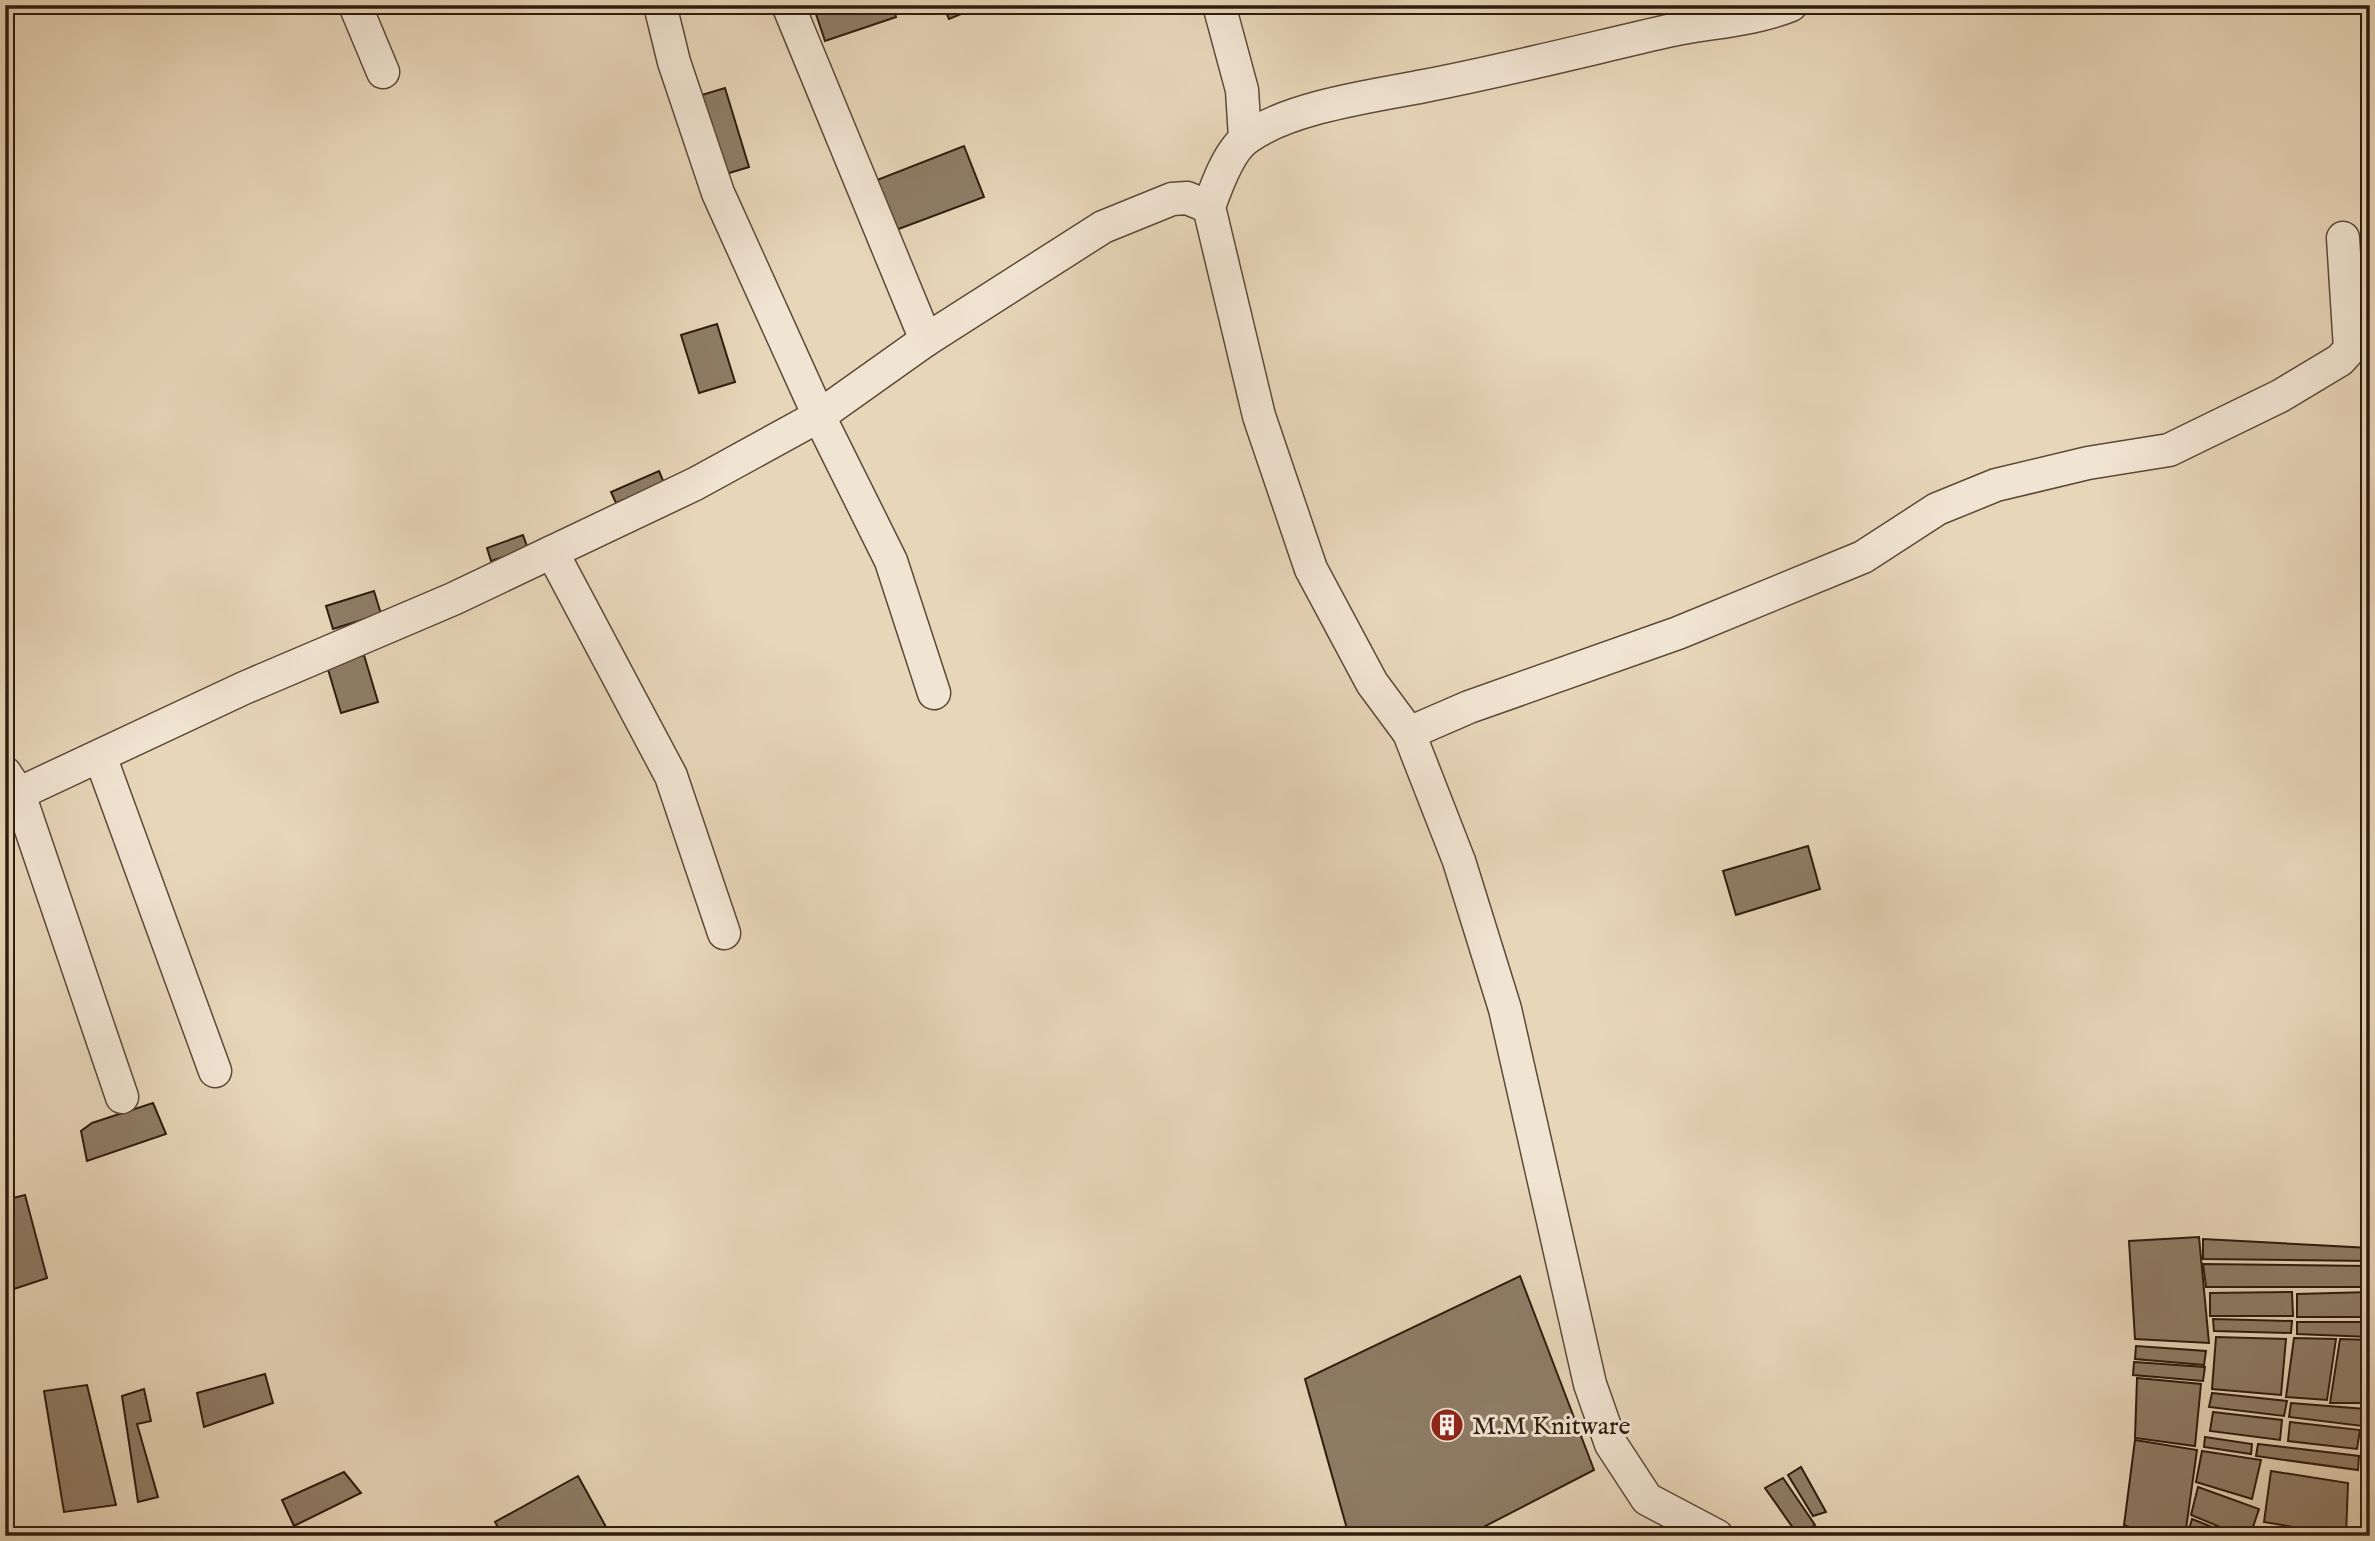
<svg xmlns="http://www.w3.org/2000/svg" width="2375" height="1541" viewBox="0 0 2375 1541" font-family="'IM FELL English',serif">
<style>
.building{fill:#8f7d67;stroke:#2e1c0e;stroke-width:2}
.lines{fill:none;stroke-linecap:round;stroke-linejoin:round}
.minor-casing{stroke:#5c4a39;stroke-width:35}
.minor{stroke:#f0e4d2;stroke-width:32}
.labels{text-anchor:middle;stroke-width:6;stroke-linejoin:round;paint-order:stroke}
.poi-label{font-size:26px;fill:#2e1c0e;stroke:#f0e4d2;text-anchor:start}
</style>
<rect width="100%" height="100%" fill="#e8d6b9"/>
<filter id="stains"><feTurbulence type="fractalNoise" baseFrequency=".00286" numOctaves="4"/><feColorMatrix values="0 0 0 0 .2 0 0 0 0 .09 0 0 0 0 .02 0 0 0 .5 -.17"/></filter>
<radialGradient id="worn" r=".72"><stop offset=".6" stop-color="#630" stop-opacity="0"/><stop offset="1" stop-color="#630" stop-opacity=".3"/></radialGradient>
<g class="building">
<polygon points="813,5 893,5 896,17 825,41"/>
<polygon points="943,5 983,5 949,19"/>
<polygon points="725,88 749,167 716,177 692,98"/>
<polygon points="964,146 984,197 896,230 877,180"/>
<polygon points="717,324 735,382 699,393 681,335"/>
<polygon points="659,471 664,483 616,503 611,492"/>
<polygon points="523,535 528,549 491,561 487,548"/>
<polygon points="374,591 381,614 333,629 326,606"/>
<polygon points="364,655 378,702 341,713 327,666"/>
<polygon points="1808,846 1820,889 1736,915 1723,871"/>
<polygon points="153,1103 166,1134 87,1161 81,1131 92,1123"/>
<polygon points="25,1195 47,1278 14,1289 5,1260 5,1200"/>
<polygon points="2199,1237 2209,1343 2135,1339 2129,1241"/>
<polygon points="2203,1239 2370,1248 2370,1261 2203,1259"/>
<polygon points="2203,1264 2370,1266 2370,1287 2206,1287"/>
<polygon points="1520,1276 1594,1470 1466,1536 1349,1536 1305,1379"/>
<polygon points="2292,1292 2293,1316 2210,1316 2210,1293"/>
<polygon points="2370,1292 2370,1317 2297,1317 2297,1294"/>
<polygon points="2213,1319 2292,1321 2291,1333 2214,1331"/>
<polygon points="2297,1322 2370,1322 2370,1337 2297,1334"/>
<polygon points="2216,1337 2286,1339 2281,1395 2212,1389"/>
<polygon points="2294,1338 2336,1339 2327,1400 2286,1397"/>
<polygon points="2340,1339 2370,1340 2369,1403 2330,1403"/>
<polygon points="2136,1346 2206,1351 2204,1365 2135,1359"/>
<polygon points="2134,1362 2205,1367 2203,1381 2133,1375"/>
<polygon points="265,1374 273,1403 204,1427 197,1393"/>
<polygon points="2137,1378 2201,1384 2195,1446 2135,1438"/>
<polygon points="87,1385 116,1505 64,1512 44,1391"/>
<polygon points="144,1389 151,1421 137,1424 158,1497 138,1502 122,1396"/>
<polygon points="2212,1393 2287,1401 2284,1416 2209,1407"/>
<polygon points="2291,1403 2365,1409 2362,1426 2289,1417"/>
<polygon points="2213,1412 2282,1420 2280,1440 2210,1431"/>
<polygon points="2290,1422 2360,1430 2357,1449 2288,1441"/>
<polygon points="2205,1437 2252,1444 2251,1454 2204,1447"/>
<polygon points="2135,1440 2197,1450 2185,1536 2150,1536 2124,1525"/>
<polygon points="2258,1444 2359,1456 2358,1470 2256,1456"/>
<polygon points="2202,1451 2261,1460 2252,1499 2196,1482"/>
<polygon points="1801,1467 1826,1512 1813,1516 1788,1475"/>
<polygon points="2271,1471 2348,1483 2346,1536 2264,1522"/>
<polygon points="344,1472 361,1493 294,1526 282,1500"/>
<polygon points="578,1476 611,1536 503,1536 495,1522"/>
<polygon points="1783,1478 1815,1525 1798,1535 1765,1488"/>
<polygon points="2198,1487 2259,1509 2250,1536 2242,1536 2191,1515"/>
<polygon points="2192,1519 2235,1536 2205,1536 2189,1529"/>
<polygon points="2262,1529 2309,1536 2260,1536"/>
</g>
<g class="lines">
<defs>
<g id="minor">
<polyline points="355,5 383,72"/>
<polyline points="660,5 674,62 718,193 819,416 891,561 934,693"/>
<polyline points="788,5 926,340"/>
<polyline points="1219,5 1242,90 1245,138"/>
<polyline points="552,552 671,776 724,933"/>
<polyline points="1409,733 1469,707 1678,633 1863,557 1937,509 1996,485 2088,463 2169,450 2280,396 2340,360 2350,349 2343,238"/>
<polyline points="100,756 215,1071"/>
<polyline points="5,773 19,794 122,1097"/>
<polyline points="5,800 244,688 453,599 695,484 819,416 926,340 1103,227 1172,199 1187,198 1209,207"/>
<path d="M1717,1536L1647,1499L1611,1444L1590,1384L1505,1009L1459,861L1409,733L1372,683L1311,569L1259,416L1209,207C1216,187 1229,150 1247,138C1289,107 1373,96 1424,86C1507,70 1589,49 1672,30C1711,22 1755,20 1791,5"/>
</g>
</defs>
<use href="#minor" class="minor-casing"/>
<use href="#minor" class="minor"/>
</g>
<defs>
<symbol id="building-disc" viewBox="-11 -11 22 22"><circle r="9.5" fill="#8f2418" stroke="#f0e4d2"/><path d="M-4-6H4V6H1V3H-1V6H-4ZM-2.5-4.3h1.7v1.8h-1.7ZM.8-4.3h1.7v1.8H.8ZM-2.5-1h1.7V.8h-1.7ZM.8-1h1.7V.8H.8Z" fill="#fff"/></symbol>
</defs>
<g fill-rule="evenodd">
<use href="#building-disc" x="1428" y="1406" width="38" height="38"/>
</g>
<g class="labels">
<g class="poi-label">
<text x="1472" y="1434">M.M Knitware</text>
</g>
</g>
<rect width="2375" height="1541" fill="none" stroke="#e8d6b9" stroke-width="28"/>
<rect x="7" y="7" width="2361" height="1527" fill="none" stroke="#2e1c0e" stroke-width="3.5"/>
<rect x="14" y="14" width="2347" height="1513" fill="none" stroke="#2e1c0e" stroke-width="2"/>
<rect width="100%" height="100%" filter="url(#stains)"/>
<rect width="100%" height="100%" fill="url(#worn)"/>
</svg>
